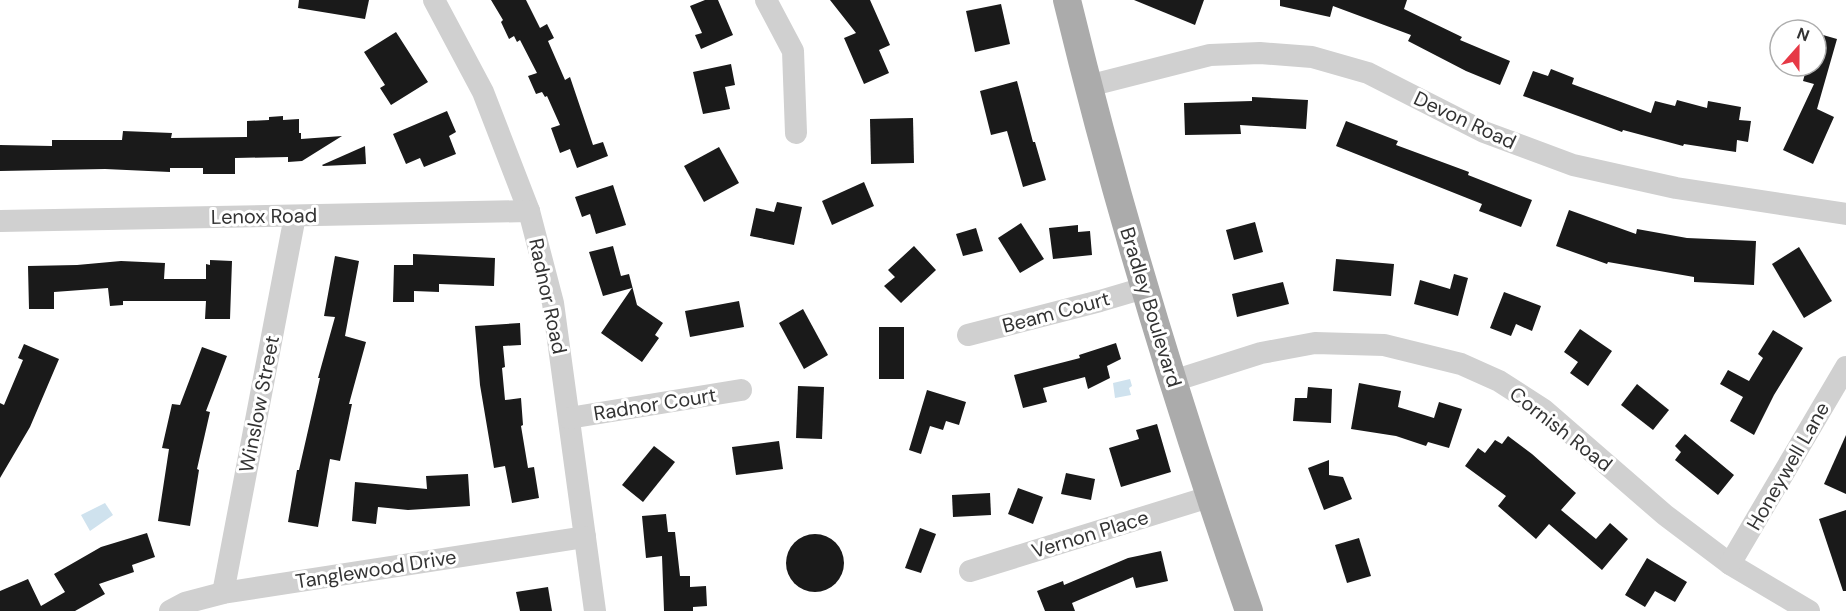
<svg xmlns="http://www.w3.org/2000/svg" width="1846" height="611" viewBox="0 0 1846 611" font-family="'DM Sans',sans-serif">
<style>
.water{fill:#cfe2ee}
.building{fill:#1a1a1a}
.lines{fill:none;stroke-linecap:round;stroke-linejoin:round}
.minor{stroke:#d0d0d0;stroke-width:22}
.major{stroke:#ababab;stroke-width:28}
.labels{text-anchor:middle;stroke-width:6;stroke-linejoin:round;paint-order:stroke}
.street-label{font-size:20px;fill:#333;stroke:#fff}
</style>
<rect width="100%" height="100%" fill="#fff"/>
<g class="water">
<polygon points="1130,379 1132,386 1129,388 1131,395 1115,398 1113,383"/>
<polygon points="105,503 113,515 90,531 81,515"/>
</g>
<g class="building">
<polygon points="299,0 369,0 365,19 298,8"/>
<polygon points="491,0 526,0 540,28 547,24 554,38 548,41 565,80 570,77 593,145 603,142 608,156 577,168 570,149 560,153 551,128 560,125 547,96 545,97 542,92 536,94 528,76 537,73 520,40 517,42 514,36 509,39 501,22 503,20"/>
<polygon points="705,0 718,0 733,35 701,49 695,35 702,33 690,6"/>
<polygon points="830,0 870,0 890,45 879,50 889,73 864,84 844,38 856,33"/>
<polygon points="1134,0 1204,0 1195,25"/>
<polygon points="1280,0 1407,0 1404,9 1462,37 1460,40 1510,61 1500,85 1466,71 1408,41 1411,35 1333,6 1330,17 1280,6"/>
<polygon points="1001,4 1010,44 975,52 966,11"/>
<polygon points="396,32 428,82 391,105 380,88 385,85 364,52"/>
<polygon points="1816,33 1837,39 1817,109 1834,117 1813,164 1783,150 1814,84 1803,81 1807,66 1816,66"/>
<polygon points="731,64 735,85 725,87 730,109 703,114 693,72"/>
<polygon points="1551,69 1574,78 1572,84 1651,113 1655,101 1675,106 1677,100 1707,108 1708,101 1741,107 1739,120 1751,121 1748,142 1737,140 1736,152 1684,144 1683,146 1623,130 1622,132 1523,96 1533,71 1548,76"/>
<polygon points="1017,81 1033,142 1035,142 1046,180 1023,187 1007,131 991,135 980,91"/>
<polygon points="1252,97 1308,100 1306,129 1240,125 1241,134 1185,135 1184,103 1252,101"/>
<polygon points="447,111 456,132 449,136 456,154 424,167 420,158 406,164 393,134"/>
<polygon points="283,116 283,120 299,119 299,133 301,133 301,139 342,136 302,161 288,162 288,157 235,158 235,174 203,174 203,168 170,168 170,172 105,169 0,171 0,145 52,146 52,140 122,140 123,131 172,133 171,138 247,137 247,121 269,120 269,117"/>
<polygon points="913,118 914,163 871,164 870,119"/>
<polygon points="1346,121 1398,141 1396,145 1469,172 1468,175 1532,200 1521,227 1479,211 1482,204 1336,146"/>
<polygon points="365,146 366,164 323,166 322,165"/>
<polygon points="719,147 739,183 704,202 684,166"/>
<polygon points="864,182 874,206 832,225 822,201"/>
<polygon points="613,185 626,225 596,234 590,214 582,217 575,197"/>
<polygon points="777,202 802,207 794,245 750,236 756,208 774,212"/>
<polygon points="1569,210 1636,234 1637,229 1687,238 1756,241 1754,285 1694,282 1694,277 1608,262 1607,264 1556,246"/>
<polygon points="1255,222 1263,252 1234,260 1226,230"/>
<polygon points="1021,223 1044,259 1020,273 998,238"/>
<polygon points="1078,225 1078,232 1090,231 1092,255 1053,259 1049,228"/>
<polygon points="976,228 983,251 963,256 956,234"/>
<polygon points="613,246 621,276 629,274 637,305 663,323 655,335 659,338 642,362 601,333 632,288 603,296 589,252"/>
<polygon points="914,246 936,270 901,303 884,286 895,277 888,270"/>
<polygon points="1799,247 1832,301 1804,318 1772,264"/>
<polygon points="413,254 495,258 494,286 439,284 439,292 414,291 414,302 393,302 394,265 413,265"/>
<polygon points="335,256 359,261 345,336 366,342 349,404 352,404 340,461 330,459 318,527 288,522 297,470 299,470 320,378 318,378 335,317 324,316"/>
<polygon points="1336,259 1394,264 1391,296 1333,291"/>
<polygon points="210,260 232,261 230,319 205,319 206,301 123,301 123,305 110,306 108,288 54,292 54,309 29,309 28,266 77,265 121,261 165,263 164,279 206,279 206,264 210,265"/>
<polygon points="1454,274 1468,278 1458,316 1414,304 1420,280 1450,289"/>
<polygon points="1283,282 1289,304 1237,317 1232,294"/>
<polygon points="1504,292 1541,306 1532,331 1516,324 1511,336 1490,328"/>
<polygon points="739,301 744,327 690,337 685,311"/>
<polygon points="803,309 828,355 804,369 779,323"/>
<polygon points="520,323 521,345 503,346 505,367 502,368 505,400 521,398 523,425 521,426 528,468 534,467 539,498 512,503 505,466 494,468 480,385 475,326"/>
<rect x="879" y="327" width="25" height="52"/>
<polygon points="1580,329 1612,351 1588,386 1570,373 1578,362 1564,352"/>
<polygon points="1773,330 1803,348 1774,395 1754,435 1730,421 1743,397 1720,384 1728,370 1749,381 1763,358 1758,354"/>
<polygon points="1116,343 1121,359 1107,366 1110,378 1088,389 1085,377 1043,388 1047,402 1023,408 1014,375 1080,358 1079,355"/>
<polygon points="24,344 59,359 30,427 0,478 0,403 4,405 23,360 18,358"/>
<polygon points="202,347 227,356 206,411 210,412 197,469 199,470 190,526 158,521 169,449 162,448 172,404 180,405"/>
<polygon points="1359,383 1401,391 1398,407 1434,418 1439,402 1462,409 1449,448 1428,442 1426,446 1396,436 1351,429"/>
<polygon points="1637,384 1669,410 1653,430 1621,405"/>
<polygon points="798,386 824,387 822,439 796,438"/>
<polygon points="1308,387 1332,389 1331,423 1293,421 1295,398 1307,398"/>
<polygon points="927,390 966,402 959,425 946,421 943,430 930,426 921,454 909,450"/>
<polygon points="1157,424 1171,472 1121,487 1109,448 1139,439 1136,430"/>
<polygon points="1685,434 1734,475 1718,495 1675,460 1681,452 1675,446"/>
<polygon points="1846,435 1846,494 1824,484"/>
<polygon points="1508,436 1532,454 1576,493 1561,510 1596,539 1610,523 1628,539 1602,570 1549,524 1536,539 1498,506 1506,496 1465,466 1478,448 1485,453 1495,440 1502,444"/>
<polygon points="779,441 783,469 736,475 732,447"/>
<polygon points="654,446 675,462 643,502 622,485"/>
<polygon points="1329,460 1329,475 1343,477 1352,499 1324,510 1308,468"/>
<polygon points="1066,473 1095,479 1091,500 1061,494"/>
<polygon points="468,474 470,506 408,510 378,507 376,524 352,521 355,482 427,489 426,476"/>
<polygon points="1018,488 1043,497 1033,524 1008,514"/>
<polygon points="990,493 991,515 953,517 952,495"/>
<polygon points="1846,510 1846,591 1843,591 1819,519"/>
<polygon points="666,514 668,532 675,532 680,576 690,576 690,587 706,586 707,606 693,607 693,611 664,611 662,556 646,558 642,516"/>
<polygon points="920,528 936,534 921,573 905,568"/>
<polygon points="147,533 155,557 132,565 134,572 99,584 105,594 75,611 0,611 0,591 28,579 41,606 65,592 54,574 101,547"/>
<circle cx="815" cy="563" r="29"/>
<polygon points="1359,538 1371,576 1347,583 1335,545"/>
<polygon points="1161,551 1168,581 1136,588 1133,577 1072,603 1075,611 1045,611 1037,591 1063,581 1064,585 1128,558"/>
<polygon points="1647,558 1687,582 1675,602 1655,591 1645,607 1625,595"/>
<polygon points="548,587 552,611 520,611 516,592"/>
</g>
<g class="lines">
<g class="minor">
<polyline points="434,0 483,92 529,211 553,303 595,611"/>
<polyline points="766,0 793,51 796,133"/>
<polyline points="1088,86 1210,55 1260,53 1312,57 1368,73 1484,132 1573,165 1676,188 1846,214"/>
<polyline points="0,221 529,211"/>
<polyline points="968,335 1100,301 1144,288"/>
<polyline points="1173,381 1261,353 1315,343 1384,345 1461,364 1499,381 1544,410 1665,515 1730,564 1809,611"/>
<polyline points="569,418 741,390"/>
<polyline points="1730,564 1846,367"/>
<polyline points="970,571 1209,497"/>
<polyline points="223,593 295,216"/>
<polyline points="170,611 185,603 223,593 585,537"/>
</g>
<path class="major" d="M1067,0C1117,207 1179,410 1249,611"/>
</g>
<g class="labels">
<g class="street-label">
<text transform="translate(1465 120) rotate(25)" y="7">Devon Road</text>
<text transform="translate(264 216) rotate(-1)" y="7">Lenox Road</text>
<text transform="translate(548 296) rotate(78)" y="7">Radnor Road</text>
<text transform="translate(1151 307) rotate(73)" y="7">Bradley Boulevard</text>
<text transform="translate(1056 312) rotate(-15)" y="7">Beam Court</text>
<text transform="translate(259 404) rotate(-79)" y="7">Winslow Street</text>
<text transform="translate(655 404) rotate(-9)" y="7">Radnor Court</text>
<text transform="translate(1561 429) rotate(38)" y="7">Cornish Road</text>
<text transform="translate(1788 466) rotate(-60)" y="7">Honeywell Lane</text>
<text transform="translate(1090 534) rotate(-17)" y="7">Vernon Place</text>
<text transform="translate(376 569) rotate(-9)" y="7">Tanglewood Drive</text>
</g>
</g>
<g transform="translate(1798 48) rotate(21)"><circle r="28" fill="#ffffff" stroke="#adadad" stroke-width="1.5"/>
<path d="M0-4.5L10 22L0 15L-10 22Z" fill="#e63946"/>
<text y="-9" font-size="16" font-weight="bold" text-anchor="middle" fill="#333333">N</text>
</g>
</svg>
